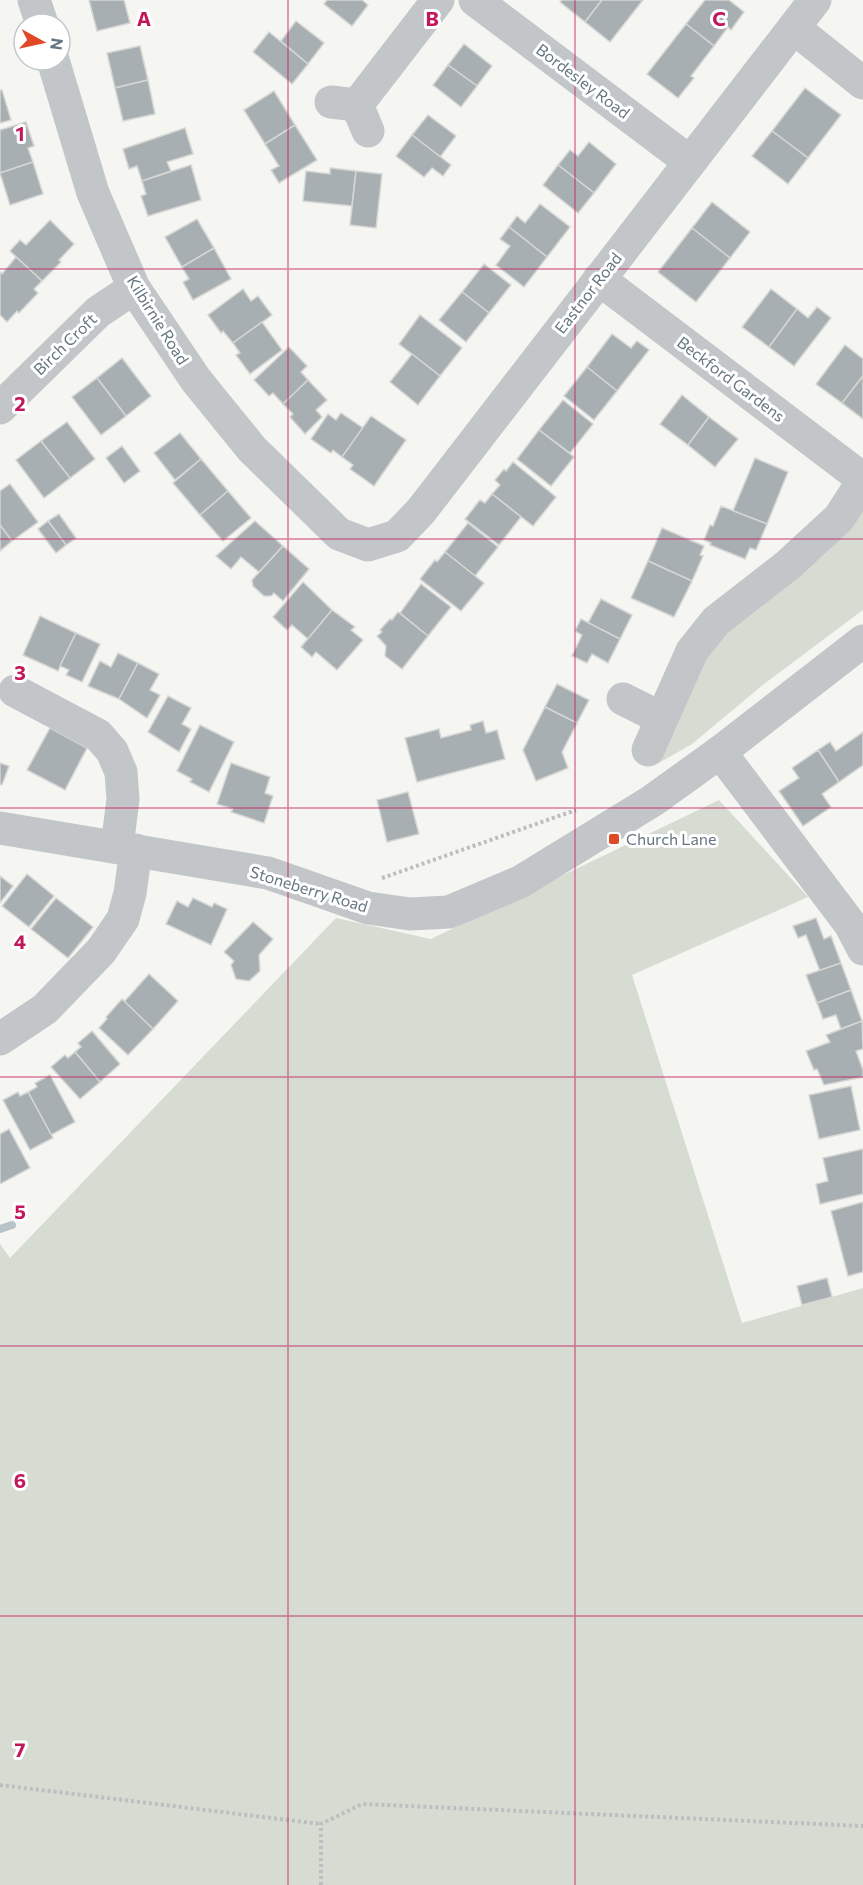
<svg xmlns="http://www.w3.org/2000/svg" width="863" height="1885" viewBox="0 0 863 1885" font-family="Commissioner,sans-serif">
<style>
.green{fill:#d6dcd2}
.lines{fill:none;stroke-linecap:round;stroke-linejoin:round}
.stream{stroke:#b7c3c7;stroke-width:8}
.building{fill:#a7afb3;stroke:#d6d6d4;stroke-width:1.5}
.path{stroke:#bcbec0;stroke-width:4;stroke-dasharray:3 3;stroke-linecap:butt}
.minor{stroke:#c2c6c9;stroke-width:33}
.grid{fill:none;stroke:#c2185b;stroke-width:1.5;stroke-opacity:0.55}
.poi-dot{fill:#df4926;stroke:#fff;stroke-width:2}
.labels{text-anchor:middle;stroke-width:6;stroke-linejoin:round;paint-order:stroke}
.street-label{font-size:16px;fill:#647681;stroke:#fff}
.poi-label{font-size:16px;fill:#647681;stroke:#fff;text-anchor:start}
.grid-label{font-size:20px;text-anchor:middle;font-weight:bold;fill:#c2185b;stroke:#fff;stroke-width:6;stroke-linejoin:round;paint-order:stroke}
</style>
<rect width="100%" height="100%" fill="#f5f5f1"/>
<g class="green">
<polygon points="863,500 863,610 764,684 692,744 657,764 670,727 711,642"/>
<polygon points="719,800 808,897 632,975 742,1323 863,1288 863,1885 0,1885 0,1244 10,1258 336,918 431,939"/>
</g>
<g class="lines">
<polyline class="stream" points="0,1229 12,1225"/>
</g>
<g class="building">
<polygon points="89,0 124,0 130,23 97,31"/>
<polygon points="327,0 362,0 368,5 352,26 324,4"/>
<polygon points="562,0 602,0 585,22 560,2"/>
<polygon points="602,0 643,0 610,42 585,22"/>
<polygon points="705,0 729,0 744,12 731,30 728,27 714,46 686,24"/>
<polygon points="296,21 324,43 308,64 281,41"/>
<polygon points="686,24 714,46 691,76 694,78 678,98 647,74"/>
<polygon points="269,32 308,64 292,84 253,52"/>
<polygon points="464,44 492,66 477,86 448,65"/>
<polygon points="140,46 148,80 115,88 107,53"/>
<polygon points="448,65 477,86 461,107 433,85"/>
<polygon points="148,80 155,114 123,121 115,88"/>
<polygon points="805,88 841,115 808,158 772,131"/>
<polygon points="0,90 2,90 11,120 0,123"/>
<polygon points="274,91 295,125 265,144 244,110"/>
<polygon points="428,115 456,136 440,157 412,135"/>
<polygon points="26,122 34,146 28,148 33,162 0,173 0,130"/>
<polygon points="295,125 317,160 279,183 271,170 279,166 265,144"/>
<polygon points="185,128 193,154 167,162 171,171 142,181 137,166 129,169 123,149"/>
<polygon points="772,131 808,158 788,184 752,156"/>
<polygon points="412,135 451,165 443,176 432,168 424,177 396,156"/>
<polygon points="589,142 616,164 594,193 558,165 570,150 578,156"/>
<polygon points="33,162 43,194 10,205 0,173"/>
<polygon points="191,165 201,200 148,216 141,196 146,194 142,181"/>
<polygon points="558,165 594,193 578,213 543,185"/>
<polygon points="330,168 356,171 352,206 303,201 306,171 330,174"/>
<polygon points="356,171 382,174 376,228 350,225"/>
<polygon points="712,202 750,232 730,258 692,228"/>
<polygon points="540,204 570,227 547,257 509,227 517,216 525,223"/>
<polygon points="197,219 214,248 182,267 165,237"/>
<polygon points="50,220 74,244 59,260 61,262 42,281 10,251 20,240 26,245"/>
<polygon points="509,227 547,257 524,287 496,265 510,246 500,239"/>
<polygon points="692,228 730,258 696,302 658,272"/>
<polygon points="214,248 231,279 193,300 183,282 189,279 182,267"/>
<polygon points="16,257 42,281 34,289 38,293 19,313 17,311 7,322 0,315 0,272 2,274"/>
<polygon points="484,264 511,285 489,313 462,292"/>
<polygon points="243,289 251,301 258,296 272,315 233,343 223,331 221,333 208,315"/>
<polygon points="771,289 797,309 769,347 742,327"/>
<polygon points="462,292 489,313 466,342 439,320"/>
<polygon points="817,307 831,318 794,366 769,347 797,309 808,318"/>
<polygon points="420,315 462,348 440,376 399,344"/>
<polygon points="262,322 282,350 250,374 236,355 240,353 233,343"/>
<polygon points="612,334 631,348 637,341 649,350 617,391 587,367"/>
<polygon points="845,345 863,359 863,376 842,403 816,384"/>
<polygon points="289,347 307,366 301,372 308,380 283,404 273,393 269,396 254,380"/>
<polygon points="412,354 440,376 418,405 390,382"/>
<polygon points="122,358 151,396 126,416 97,378"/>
<polygon points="587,367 617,391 594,420 564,396"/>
<polygon points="863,376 863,419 842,403"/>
<polygon points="97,378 126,416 101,435 72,397"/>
<polygon points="308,380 327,400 316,410 322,417 305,434 290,417 293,414 283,404"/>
<polygon points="682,395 709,417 688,445 660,424"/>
<polygon points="563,400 593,424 570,453 539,430"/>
<polygon points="341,413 363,428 342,457 333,450 331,453 311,439 328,414 336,420"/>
<polygon points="371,416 406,440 374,486 350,469 353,465 342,457"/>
<polygon points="709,417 738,439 715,467 688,445"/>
<polygon points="67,422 95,459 70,478 41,441"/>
<polygon points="539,430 574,457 551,486 517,459"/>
<polygon points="180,433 201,459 175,480 154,453"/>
<polygon points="41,441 70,478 44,498 16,460"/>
<polygon points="122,446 140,471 124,483 106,458"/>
<polygon points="755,458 788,472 767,524 733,511"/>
<polygon points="201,459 228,491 200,515 173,483"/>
<polygon points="513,462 556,497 533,526 492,494 500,485 495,480 504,469 506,471"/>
<polygon points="10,484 38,522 12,541 0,525 0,491"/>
<polygon points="228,491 251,518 223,541 200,515"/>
<polygon points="492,494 521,517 499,545 465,519 480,500 485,503"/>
<polygon points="721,506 767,524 756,550 750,548 745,559 710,545 711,543 704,540 710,525 713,526"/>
<polygon points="59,514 76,538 66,545 48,521"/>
<polygon points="48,521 66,545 56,553 38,529"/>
<polygon points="255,521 283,546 259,572 241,557 231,569 216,556"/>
<polygon points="468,523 498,547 475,576 445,552"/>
<polygon points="0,525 12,541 0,551"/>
<polygon points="662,528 704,546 700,555 703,556 692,581 648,561"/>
<polygon points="283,546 309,569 283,601 274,593 271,596 264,596 253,586 252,580"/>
<polygon points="445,552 484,583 461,611 420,579 435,560 437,562"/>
<polygon points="648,561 692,581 674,617 631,598"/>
<polygon points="303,582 332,610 308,639 292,625 287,630 273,617"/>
<polygon points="421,584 451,607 428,636 400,613"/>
<polygon points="601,599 632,615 620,639 588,623"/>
<polygon points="332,610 355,627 351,630 363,640 337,670 316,652 312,657 301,647"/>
<polygon points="398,612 428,636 402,669 385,656 386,646 377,636 382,632 380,630 390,619 392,620"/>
<polygon points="40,616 76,633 58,671 23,655"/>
<polygon points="581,619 620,639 608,663 592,654 587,663 572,656 582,635 575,631"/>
<polygon points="76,633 100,644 82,682 66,675 69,670 60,666"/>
<polygon points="118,653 138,663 119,699 88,686 100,661 111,667"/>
<polygon points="138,663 159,674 150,690 160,695 147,718 119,699"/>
<polygon points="557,684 589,700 577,723 545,707"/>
<polygon points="168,696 191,708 182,724 191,729 179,752 148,732"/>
<polygon points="545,707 577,723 562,752 568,768 536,781 523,750"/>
<polygon points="483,721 486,733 497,730 505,759 417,782 405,738 439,729 441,738 471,730 470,725"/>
<polygon points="200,725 234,742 209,792 190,782 192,779 177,771"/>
<polygon points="50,728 87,748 65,790 27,770"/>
<polygon points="863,732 863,765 839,782 818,750 830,742 836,751"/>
<polygon points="818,750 839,782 822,794 831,807 803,826 779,791 799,778 792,768"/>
<polygon points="0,763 9,766 2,785 0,784"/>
<polygon points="231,763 270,777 265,793 273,796 264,823 231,812 233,809 217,804"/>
<polygon points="408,792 419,834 387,842 377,800"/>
<polygon points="27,874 54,896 29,927 2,906"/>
<polygon points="0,876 13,886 0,903"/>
<polygon points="56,898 93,927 68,958 31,929"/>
<polygon points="193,898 212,907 214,903 227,909 211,945 166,924 177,901 188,907"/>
<polygon points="816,918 824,939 831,936 841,963 820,971 806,935 798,938 793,926"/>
<polygon points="253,922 273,939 259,955 260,971 249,981 236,979 231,965 234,961 224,952"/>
<polygon points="841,963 851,990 817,1003 806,975"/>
<polygon points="149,974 178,1001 153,1029 124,1002"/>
<polygon points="851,990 862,1021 841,1029 836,1015 823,1019 817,1003"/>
<polygon points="122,999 153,1029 128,1055 99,1028 107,1019 106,1017"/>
<polygon points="862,1021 863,1049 856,1051 863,1070 863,1077 824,1085 817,1069 814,1070 806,1051 830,1042 826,1035"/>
<polygon points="92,1031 120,1064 100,1082 75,1052 81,1047 78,1043"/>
<polygon points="75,1052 100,1082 80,1099 51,1067 65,1055 68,1058"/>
<polygon points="50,1075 75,1122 51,1135 28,1092 37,1087 35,1083"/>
<polygon points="851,1086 860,1130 819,1139 809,1095"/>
<polygon points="18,1092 20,1096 28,1092 53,1138 30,1150 3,1100"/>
<polygon points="9,1129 30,1168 0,1184 0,1134"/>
<polygon points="863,1149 863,1194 820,1204 816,1184 828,1181 823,1158"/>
<polygon points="863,1202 863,1272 848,1276 831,1211"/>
<polygon points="827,1278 832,1297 802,1305 797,1286"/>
</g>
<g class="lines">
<g class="path">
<polyline points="382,878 576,810"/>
<polyline points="0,1785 321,1824"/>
<polyline points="321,1885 321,1824 362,1804 863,1826"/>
</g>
<g class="minor">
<polyline points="34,0 42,24"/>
<polyline points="475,0 690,162"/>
<polyline points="794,28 863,83"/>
<polyline points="53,60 93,193 134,288 196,380 252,449 339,534 368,545 397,536 421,511 815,0"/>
<polyline points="331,102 357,105 368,131"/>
<polyline points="357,105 438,0"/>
<polyline points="599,279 863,479"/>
<polyline points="0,408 98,312 134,288"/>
<polyline points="15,691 98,735 112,751 121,772 123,799 117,847"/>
<polyline points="623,699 661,718"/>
<polyline points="648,750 692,651 716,621 788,565 839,518 863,481"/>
<polyline points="720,752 850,924 863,949"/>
<polyline points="0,828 268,873 368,908 410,914 449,912 520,882 652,801 720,752 863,641"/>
<polyline points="0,1039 45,1009 101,951 123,919 130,893 136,850"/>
</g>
</g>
<path class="grid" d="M288,0V1885M575,0V1885M0,269H863M0,539H863M0,808H863M0,1077H863M0,1346H863M0,1616H863"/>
<rect class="poi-dot" x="608" y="833" width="12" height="12" rx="3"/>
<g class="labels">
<g class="street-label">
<text transform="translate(583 81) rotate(37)" y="6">Bordesley Road</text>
<text transform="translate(588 293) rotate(-52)" y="6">Eastnor Road</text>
<text transform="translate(158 320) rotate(58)" y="6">Kilbirnie Road</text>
<text transform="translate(65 344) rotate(-44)" y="6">Birch Croft</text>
<text transform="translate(731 379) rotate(37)" y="6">Beckford Gardens</text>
<text transform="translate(309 889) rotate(17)" y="6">Stoneberry Road</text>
</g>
<g class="poi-label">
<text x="626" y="845">Church Lane</text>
</g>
</g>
<g class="grid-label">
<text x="144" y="26">A</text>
<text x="432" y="26">B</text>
<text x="719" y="26">C</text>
<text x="20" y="141">1</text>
<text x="20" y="411">2</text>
<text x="20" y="680">3</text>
<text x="20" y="949">4</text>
<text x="20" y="1219">5</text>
<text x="20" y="1488">6</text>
<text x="20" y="1757">7</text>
</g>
<g transform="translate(42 42) rotate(98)"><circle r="28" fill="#ffffff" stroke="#c1c8cd" stroke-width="1.5"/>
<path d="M0-4.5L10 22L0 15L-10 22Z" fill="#df4926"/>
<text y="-9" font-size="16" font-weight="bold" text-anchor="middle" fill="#647681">N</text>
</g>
</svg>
